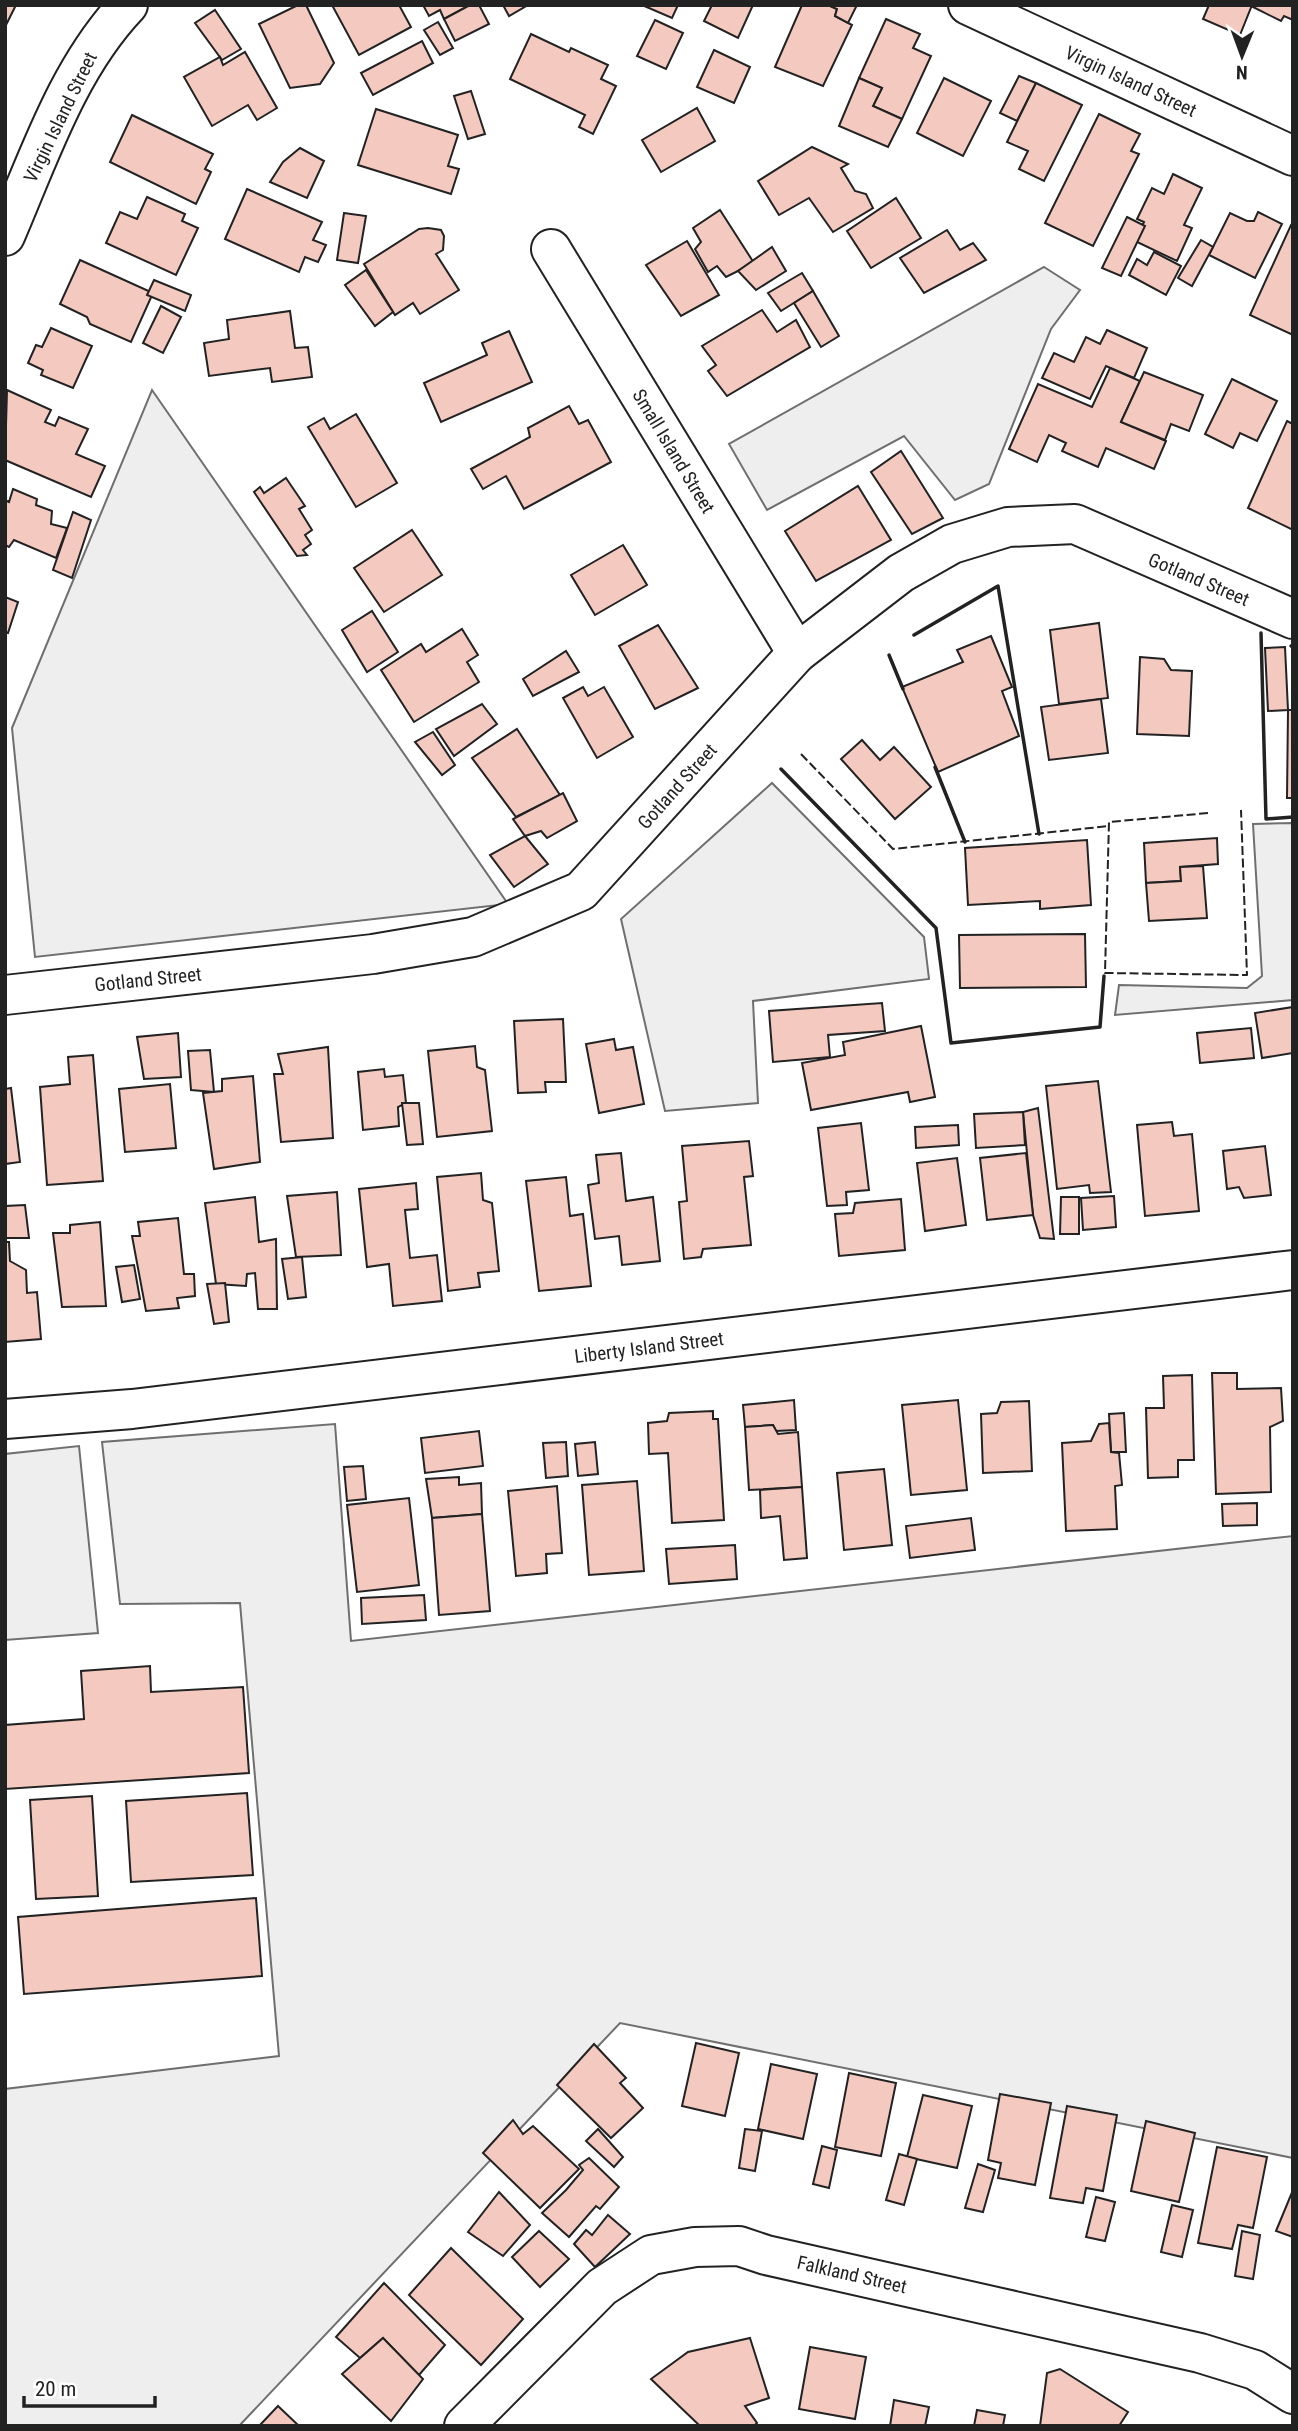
<svg xmlns="http://www.w3.org/2000/svg" width="1298" height="2431" viewBox="0 0 1298 2431" font-family="'Roboto Condensed',sans-serif">
<style>
.green{fill:#eee;stroke:#6f6f6f;stroke-width:2}
.building{fill:#f3c9c0;stroke:#222;stroke-width:2}
.lines{fill:none;stroke-linecap:round;stroke-linejoin:round}
.minor-casing{stroke:#222;stroke-width:42}
.minor{stroke:#fff;stroke-width:38}
.fence{stroke:#222;stroke-width:2;stroke-dasharray:9 3.5;stroke-linecap:butt}
.wall{stroke:#222;stroke-width:3.5}
.labels{text-anchor:middle;stroke-width:5;stroke-linejoin:round;paint-order:stroke}
.street-label{font-size:19px;fill:#222;stroke:#fff}
</style>
<rect width="100%" height="100%" fill="#fff"/>
<g class="green">
<polygon points="1044,267 1080,290 1051,329 989,484 955,500 904,436 767,510 729,444"/>
<polygon points="152,390 508,904 35,957 12,728"/>
<polygon points="772,783 924,937 929,979 753,1001 758,1103 665,1111 621,919"/>
<polygon points="1293,823 1293,1000 1115,1015 1119,985 1247,988 1262,976 1253,824"/>
<polygon points="335,1424 351,1641 1293,1536 1293,2158 620,2023 239,2426 5,2426 5,2089 279,2056 240,1603 120,1604 102,1442"/>
<polygon points="79,1446 98,1633 5,1640 5,1454"/>
</g>
<g class="building">
<polygon points="5,5 16,5 5,27"/>
<polygon points="298,5 306,5 334,63 320,84 290,88 259,24"/>
<polygon points="332,5 399,5 411,27 359,55"/>
<polygon points="423,5 470,5 444,19 440,10 429,16"/>
<polygon points="470,5 479,5 489,24 455,41 444,19"/>
<polygon points="503,5 528,5 509,16"/>
<polygon points="642,5 678,5 672,18"/>
<polygon points="712,5 753,5 738,38 704,21"/>
<polygon points="802,5 828,5 837,9 835,16 852,25 823,86 775,67"/>
<polygon points="828,5 857,5 848,23 835,16 837,9"/>
<polygon points="1209,5 1252,5 1240,35 1203,19"/>
<polygon points="1293,5 1293,20 1284,16 1281,21 1251,6"/>
<polygon points="215,10 241,49 222,60 195,23"/>
<polygon points="886,19 920,34 913,48 931,56 902,119 873,106 882,88 859,78"/>
<polygon points="655,20 683,33 666,69 637,56"/>
<polygon points="438,22 453,48 440,55 424,30"/>
<polygon points="531,34 569,52 571,48 608,65 601,79 616,86 593,134 579,127 585,115 510,79"/>
<polygon points="422,41 433,63 373,95 361,73"/>
<polygon points="714,50 750,67 734,103 697,87"/>
<polygon points="245,52 277,108 257,120 248,105 212,126 184,77 220,57 223,65"/>
<polygon points="1019,76 1036,83 1017,121 1000,113"/>
<polygon points="859,78 882,88 873,106 902,119 888,147 839,126"/>
<polygon points="944,78 991,101 963,156 917,133"/>
<polygon points="1036,83 1082,105 1044,181 1019,169 1028,151 1007,142"/>
<polygon points="471,91 485,134 468,139 454,96"/>
<polygon points="697,108 715,141 661,172 642,140"/>
<polygon points="376,109 458,135 448,166 459,169 451,194 358,165"/>
<polygon points="1099,114 1140,134 1131,151 1139,154 1093,246 1045,223"/>
<polygon points="132,115 213,154 205,169 211,172 196,204 110,162"/>
<polygon points="812,147 848,164 841,168 855,191 866,194 873,208 833,232 809,198 779,215 758,181"/>
<polygon points="300,148 324,161 307,198 270,182 283,162"/>
<polygon points="1173,174 1202,188 1184,225 1192,228 1177,261 1135,241 1144,222 1137,219 1152,188 1164,194"/>
<polygon points="247,189 322,222 313,240 326,245 318,262 305,257 299,272 225,239"/>
<polygon points="147,197 185,214 182,221 198,228 176,275 106,243 120,212 137,219"/>
<polygon points="896,198 921,238 871,268 847,231"/>
<polygon points="720,210 754,263 726,277 717,266 708,272 695,249 701,242 693,228"/>
<polygon points="1258,212 1282,224 1255,278 1209,255 1230,213 1247,221 1254,221"/>
<polygon points="344,213 366,216 358,263 337,260"/>
<polygon points="1127,217 1145,226 1121,276 1102,268"/>
<polygon points="1291,225 1293,226 1293,335 1250,315"/>
<polygon points="428,228 441,230 444,236 443,250 436,254 459,290 420,314 413,303 395,315 364,264 419,229"/>
<polygon points="947,230 960,250 973,243 986,260 924,293 900,258"/>
<polygon points="1201,240 1213,247 1192,286 1178,278"/>
<polygon points="687,241 719,295 681,316 646,265"/>
<polygon points="772,247 786,271 756,290 738,271"/>
<polygon points="1154,252 1181,266 1166,295 1129,275 1137,259 1147,265"/>
<polygon points="80,260 153,293 131,342 90,324 87,317 60,304"/>
<polygon points="366,270 393,312 375,326 345,285"/>
<polygon points="802,273 813,291 781,311 768,293"/>
<polygon points="154,280 191,295 185,311 147,295"/>
<polygon points="813,291 839,336 821,347 794,303"/>
<polygon points="161,306 181,317 163,353 143,343"/>
<polygon points="762,310 777,332 796,320 810,347 727,396 708,371 716,365 702,346"/>
<polygon points="290,311 295,348 308,347 312,377 272,382 270,368 209,376 204,343 229,339 227,320"/>
<polygon points="51,328 92,346 73,388 41,375 43,370 28,363 36,345 42,347"/>
<polygon points="1107,330 1147,348 1134,378 1106,366 1090,399 1042,378 1054,353 1074,362 1086,337 1100,344"/>
<polygon points="509,331 532,382 441,422 424,383 487,355 482,343"/>
<polygon points="1110,368 1140,381 1121,422 1166,441 1154,469 1106,448 1098,467 1062,451 1066,443 1049,435 1037,462 1009,449 1038,384 1092,407"/>
<polygon points="1144,372 1203,395 1189,431 1171,424 1165,440 1121,422"/>
<polygon points="1232,379 1277,401 1257,441 1240,433 1233,448 1205,434"/>
<polygon points="7,390 51,410 45,422 55,426 59,417 88,429 76,454 105,466 91,497 5,460"/>
<polygon points="569,406 579,424 588,420 611,462 524,509 506,476 483,489 471,469 530,437 528,428"/>
<polygon points="356,414 397,483 356,507 308,427 324,418 330,429"/>
<polygon points="1287,421 1293,424 1293,530 1248,508"/>
<polygon points="901,451 943,518 912,534 871,472"/>
<polygon points="286,478 305,506 299,509 312,530 305,535 311,544 303,550 307,555 297,556 254,492 260,487 264,493"/>
<polygon points="858,486 891,540 816,581 785,531"/>
<polygon points="13,489 37,499 36,505 52,511 51,524 67,528 56,558 14,540 9,547 5,545 5,500 9,502"/>
<polygon points="73,512 91,520 72,578 53,570"/>
<polygon points="412,530 442,575 384,612 354,568"/>
<polygon points="623,545 647,585 595,615 571,575"/>
<polygon points="5,597 18,602 8,633 5,632"/>
<polygon points="372,611 398,652 367,672 342,630"/>
<polygon points="1099,623 1108,698 1059,704 1050,630"/>
<polygon points="658,625 698,688 655,709 619,646"/>
<polygon points="462,629 478,655 467,662 479,682 414,722 381,670 421,644 426,652"/>
<polygon points="991,636 1012,687 1002,691 1019,736 938,772 902,687 963,662 957,650"/>
<polygon points="1285,647 1288,710 1268,711 1265,648"/>
<polygon points="566,651 579,672 533,696 523,679"/>
<polygon points="1140,657 1164,659 1171,670 1192,671 1189,736 1137,734"/>
<polygon points="583,687 588,696 604,687 633,737 597,758 563,698"/>
<polygon points="1101,699 1108,753 1049,760 1041,707"/>
<polygon points="482,704 497,724 454,756 436,729"/>
<polygon points="1288,710 1293,710 1293,798 1287,798"/>
<polygon points="517,729 560,795 516,817 472,758"/>
<polygon points="433,732 455,765 442,775 415,742"/>
<polygon points="862,740 880,760 894,747 931,787 895,819 841,759"/>
<polygon points="563,793 577,821 547,838 541,831 525,836 513,819"/>
<polygon points="525,836 548,864 514,887 490,855"/>
<polygon points="1217,838 1218,864 1180,867 1181,881 1146,883 1144,843"/>
<polygon points="1087,840 1091,905 1040,909 1040,901 968,905 965,848"/>
<polygon points="1203,866 1207,918 1149,921 1146,883 1181,881 1180,867"/>
<polygon points="1085,934 1086,987 960,988 959,935"/>
<polygon points="882,1003 885,1031 828,1035 830,1057 773,1062 769,1011"/>
<polygon points="1293,1007 1293,1053 1262,1058 1255,1013"/>
<polygon points="563,1019 566,1082 545,1082 546,1092 518,1093 514,1021"/>
<polygon points="921,1026 935,1097 910,1102 908,1092 811,1110 802,1063 845,1055 843,1042"/>
<polygon points="1251,1028 1254,1058 1200,1063 1197,1033"/>
<polygon points="178,1033 181,1077 144,1079 137,1037"/>
<polygon points="614,1039 616,1050 633,1047 644,1104 599,1113 586,1044"/>
<polygon points="475,1046 477,1067 485,1070 492,1131 437,1137 428,1051"/>
<polygon points="328,1047 333,1138 281,1142 274,1074 283,1074 278,1054"/>
<polygon points="210,1050 214,1092 191,1090 188,1051"/>
<polygon points="93,1055 103,1181 47,1185 40,1087 70,1084 68,1057"/>
<polygon points="384,1069 385,1077 403,1075 406,1103 398,1107 399,1126 363,1130 358,1072"/>
<polygon points="253,1076 260,1162 214,1169 203,1093 222,1091 222,1079"/>
<polygon points="1098,1081 1111,1192 1090,1193 1089,1185 1057,1189 1046,1086"/>
<polygon points="170,1084 176,1148 125,1152 119,1089"/>
<polygon points="11,1088 20,1162 5,1164 5,1089"/>
<polygon points="402,1103 419,1103 423,1144 407,1145"/>
<polygon points="1038,1108 1054,1239 1040,1238 1033,1215 1023,1112"/>
<polygon points="1023,1112 1025,1145 976,1148 974,1114"/>
<polygon points="1172,1122 1174,1136 1192,1134 1199,1211 1145,1216 1137,1125"/>
<polygon points="861,1123 869,1190 846,1192 847,1205 827,1206 818,1128"/>
<polygon points="958,1125 959,1145 916,1148 915,1127"/>
<polygon points="749,1141 753,1176 744,1177 751,1245 703,1249 701,1257 684,1259 679,1202 687,1201 682,1146"/>
<polygon points="1265,1146 1271,1195 1244,1198 1239,1187 1227,1189 1223,1151"/>
<polygon points="621,1153 626,1201 653,1197 660,1261 622,1265 619,1236 595,1239 588,1185 599,1183 596,1155"/>
<polygon points="1026,1153 1033,1215 987,1220 980,1158"/>
<polygon points="957,1158 966,1225 925,1231 917,1163"/>
<polygon points="481,1173 483,1200 492,1203 499,1271 478,1273 480,1287 448,1291 437,1177"/>
<polygon points="566,1177 570,1216 583,1214 591,1286 539,1291 526,1181"/>
<polygon points="416,1183 418,1209 405,1210 410,1258 437,1255 442,1301 393,1306 389,1264 367,1267 359,1189"/>
<polygon points="337,1192 341,1255 296,1257 287,1196"/>
<polygon points="1114,1196 1116,1227 1083,1230 1081,1198"/>
<polygon points="255,1197 259,1242 276,1239 277,1309 258,1309 255,1273 247,1274 246,1286 216,1284 205,1203"/>
<polygon points="1061,1197 1079,1197 1079,1234 1060,1234"/>
<polygon points="901,1199 905,1250 839,1256 835,1214 853,1213 855,1203"/>
<polygon points="25,1205 29,1238 5,1238 5,1206"/>
<polygon points="178,1218 184,1274 194,1274 195,1296 177,1298 179,1308 146,1311 132,1236 140,1236 138,1222"/>
<polygon points="100,1222 106,1306 62,1307 53,1233 70,1233 70,1225"/>
<polygon points="5,1242 9,1242 10,1261 26,1270 27,1293 37,1292 41,1339 5,1342"/>
<polygon points="302,1257 306,1297 288,1299 282,1259"/>
<polygon points="134,1265 140,1299 122,1302 116,1267"/>
<polygon points="225,1283 229,1322 214,1324 207,1284"/>
<polygon points="1212,1373 1237,1373 1237,1389 1281,1388 1283,1421 1270,1427 1271,1492 1216,1494"/>
<polygon points="1192,1375 1194,1460 1178,1460 1178,1477 1148,1478 1146,1408 1164,1408 1163,1376"/>
<polygon points="794,1400 796,1430 776,1431 773,1425 745,1427 743,1405"/>
<polygon points="958,1400 967,1490 911,1495 902,1405"/>
<polygon points="1029,1401 1032,1471 983,1473 981,1414 997,1413 1001,1402"/>
<polygon points="713,1411 713,1419 718,1419 724,1520 672,1523 668,1453 649,1454 648,1423 667,1421 669,1413"/>
<polygon points="1124,1413 1126,1452 1111,1452 1109,1414"/>
<polygon points="1109,1423 1111,1452 1119,1453 1122,1485 1115,1486 1117,1529 1066,1531 1062,1443 1091,1441 1099,1424"/>
<polygon points="773,1425 778,1434 798,1432 802,1487 749,1490 745,1427"/>
<polygon points="479,1431 483,1466 425,1473 421,1438"/>
<polygon points="566,1442 568,1476 546,1478 543,1443"/>
<polygon points="595,1442 598,1474 578,1476 575,1444"/>
<polygon points="363,1466 366,1499 347,1501 344,1467"/>
<polygon points="884,1469 892,1545 844,1550 837,1473"/>
<polygon points="459,1477 459,1485 481,1483 482,1514 432,1518 426,1479"/>
<polygon points="637,1481 644,1571 589,1575 582,1485"/>
<polygon points="557,1486 562,1553 546,1554 547,1573 516,1576 508,1491"/>
<polygon points="802,1487 807,1558 784,1560 780,1516 761,1518 760,1490"/>
<polygon points="409,1498 419,1585 357,1592 347,1505"/>
<polygon points="1257,1503 1257,1525 1223,1526 1222,1504"/>
<polygon points="482,1514 490,1611 439,1615 432,1518"/>
<polygon points="971,1518 975,1550 910,1558 906,1526"/>
<polygon points="735,1545 737,1579 669,1584 666,1549"/>
<polygon points="424,1595 426,1620 362,1624 361,1598"/>
<polygon points="150,1666 151,1692 243,1687 249,1773 5,1789 5,1725 84,1719 81,1671"/>
<polygon points="247,1793 253,1875 131,1882 126,1801"/>
<polygon points="92,1796 98,1896 36,1899 30,1800"/>
<polygon points="256,1898 262,1976 24,1994 18,1917"/>
<polygon points="696,2043 739,2053 725,2116 682,2106"/>
<polygon points="594,2044 626,2078 620,2083 643,2108 611,2138 557,2085"/>
<polygon points="771,2064 817,2074 803,2139 758,2129"/>
<polygon points="849,2073 896,2083 881,2156 835,2147"/>
<polygon points="1000,2094 1051,2103 1035,2185 998,2178 1001,2163 988,2160"/>
<polygon points="923,2095 972,2106 957,2168 907,2157"/>
<polygon points="1067,2106 1117,2115 1103,2191 1086,2188 1083,2203 1050,2198"/>
<polygon points="513,2120 523,2134 533,2126 579,2169 540,2208 483,2153"/>
<polygon points="1146,2121 1195,2133 1179,2202 1131,2191"/>
<polygon points="598,2129 623,2157 614,2167 586,2141"/>
<polygon points="745,2129 762,2131 755,2171 739,2168"/>
<polygon points="822,2146 837,2150 829,2188 813,2184"/>
<polygon points="1217,2147 1267,2157 1253,2228 1238,2225 1232,2249 1198,2243"/>
<polygon points="899,2154 917,2159 904,2205 886,2200"/>
<polygon points="589,2158 619,2187 600,2209 596,2206 569,2237 542,2213 566,2190 583,2170 579,2165"/>
<polygon points="978,2164 995,2170 983,2212 965,2208"/>
<polygon points="1293,2190 1293,2237 1276,2231"/>
<polygon points="499,2192 530,2225 503,2256 468,2232"/>
<polygon points="1096,2197 1115,2202 1105,2241 1086,2237"/>
<polygon points="1172,2205 1193,2210 1182,2257 1161,2252"/>
<polygon points="608,2215 630,2234 595,2267 574,2244 586,2230 592,2235"/>
<polygon points="539,2231 569,2259 540,2287 512,2257"/>
<polygon points="1242,2231 1260,2235 1253,2279 1235,2276"/>
<polygon points="451,2248 523,2319 481,2365 409,2295"/>
<polygon points="384,2283 445,2345 419,2375 383,2338 360,2358 336,2337"/>
<polygon points="383,2338 423,2379 391,2421 342,2374"/>
<polygon points="750,2338 769,2398 745,2406 757,2423 754,2426 700,2426 651,2379 688,2352"/>
<polygon points="810,2347 866,2357 855,2419 799,2409"/>
<polygon points="1060,2369 1128,2412 1119,2426 1040,2426 1047,2373"/>
<polygon points="894,2400 929,2407 925,2426 890,2426"/>
<polygon points="278,2406 299,2426 259,2426"/>
<polygon points="977,2410 1005,2415 1003,2426 974,2426"/>
</g>
<g class="lines">
<defs>
<g id="minor">
<polyline points="968,5 1293,156"/>
<path d="M5,236C39,157 68,68 128,5"/>
<polyline points="551,249 797,653"/>
<polyline points="5,995 373,954 473,937 581,891 797,653 901,573 952,544 1008,527 1075,524 1293,619"/>
<polyline points="5,1419 132,1409 1293,1270"/>
<polyline points="464,2426 602,2287 651,2255 695,2247 739,2246 766,2255 1200,2353 1255,2370 1293,2394"/>
</g>
</defs>
<use href="#minor" class="minor-casing"/>
<use href="#minor" class="minor"/>
<g class="fence">
<polyline points="801,754 893,849 1109,826"/>
<polyline points="1208,813 1109,822 1105,973 1247,975 1241,810"/>
</g>
<g class="wall">
<polyline points="1261,633 1266,819 1293,817"/>
<polyline points="914,635 998,586 1039,834"/>
<polyline points="1291,646 1293,647"/>
<polyline points="889,655 903,689"/>
<polyline points="935,767 965,842"/>
<polyline points="781,769 936,928 951,1043 1100,1027 1104,976"/>
</g>
</g>
<g class="labels">
<g class="street-label">
<text transform="translate(1131 81) rotate(25)" y="7">Virgin Island Street</text>
<text transform="translate(60 117) rotate(-64)" y="7">Virgin Island Street</text>
<text transform="translate(674 451) rotate(59)" y="7">Small Island Street</text>
<text transform="translate(1199 579) rotate(23)" y="7">Gotland Street</text>
<text transform="translate(677 786) rotate(-48)" y="7">Gotland Street</text>
<text transform="translate(148 979) rotate(-6)" y="7">Gotland Street</text>
<text transform="translate(649 1347) rotate(-7)" y="7">Liberty Island Street</text>
<text transform="translate(852 2274) rotate(13)" y="7">Falkland Street</text>
</g>
</g>
<rect width="1298" height="2431" fill="none" stroke="#222222" stroke-width="14"/>
<g transform="translate(1242 56) rotate(181)" stroke="#ffffff" stroke-width="5" paint-order="stroke">
<path d="M0-5L12 26L0 18L-12 26Z" fill="#222222"/>
<text y="-10" font-size="19" font-weight="bold" text-anchor="middle" fill="#222222">N</text>
</g>
<path d="M24 2396v10h131v-10" fill="none" stroke="#222222" stroke-width="3.5"/>
<text x="35" y="2396" font-size="21" fill="#222222" stroke="#ffffff" stroke-width="5" paint-order="stroke">20 m</text>
</svg>
